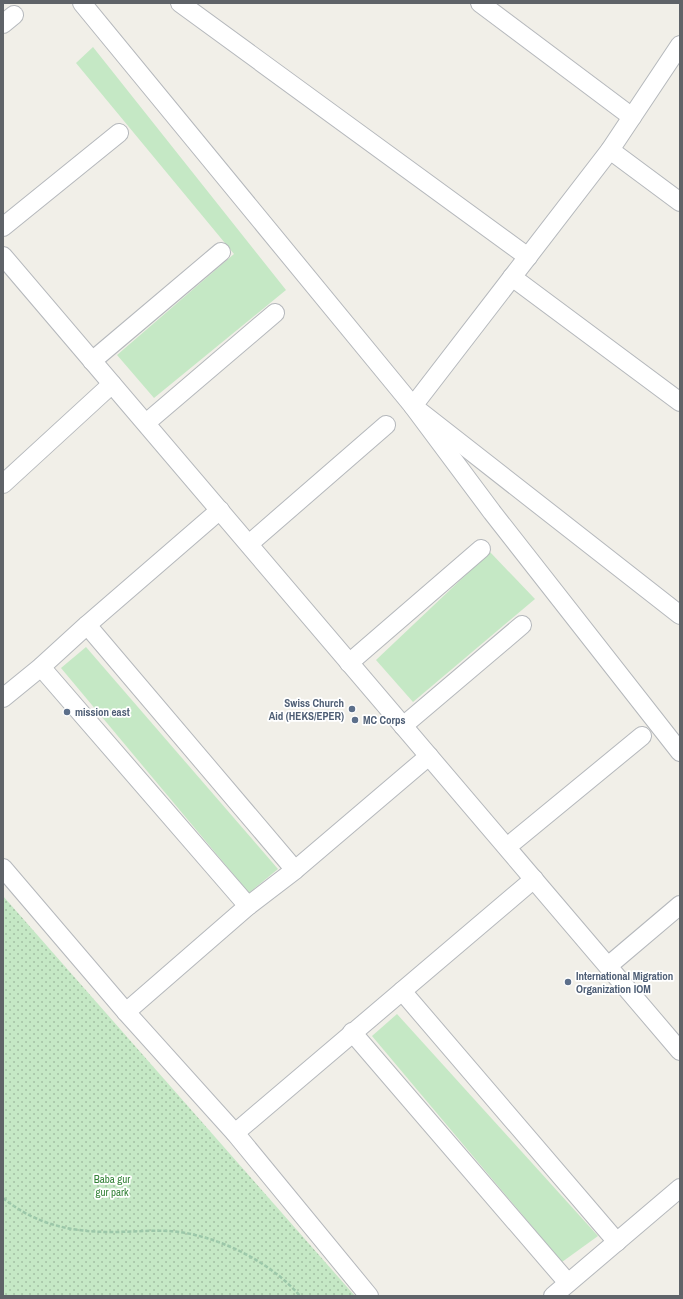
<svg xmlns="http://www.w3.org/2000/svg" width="683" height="1299" viewBox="0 0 683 1299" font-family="'Archivo Narrow',sans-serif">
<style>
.park{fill:url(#park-dots)}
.garden{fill:#c5e8c5}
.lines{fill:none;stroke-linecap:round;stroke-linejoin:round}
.minor-casing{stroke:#b5b8bc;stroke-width:20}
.path{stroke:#9cc7a9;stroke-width:2.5;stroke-dasharray:4 2;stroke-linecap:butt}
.minor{stroke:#fff;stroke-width:18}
.service-dot{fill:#5c6f8a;stroke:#fff;stroke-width:1.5}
.labels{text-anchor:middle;stroke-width:3.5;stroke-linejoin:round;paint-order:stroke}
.service-label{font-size:11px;font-weight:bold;fill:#4e5e75;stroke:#fff;text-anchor:start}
.park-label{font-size:11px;fill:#348238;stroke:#fff}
</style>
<defs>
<pattern id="park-dots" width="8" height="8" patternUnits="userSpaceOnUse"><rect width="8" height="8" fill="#c5e8c5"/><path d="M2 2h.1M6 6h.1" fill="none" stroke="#a3c0a4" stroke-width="1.8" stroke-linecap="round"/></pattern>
</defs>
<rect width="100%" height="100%" fill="#f1efe8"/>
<polygon class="park" points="3,896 355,1296 3,1296"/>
<g class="garden">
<polygon points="93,47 286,290 154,398 117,355 234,254 76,63"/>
<polygon points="490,552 535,599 413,702 376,660"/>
<polygon points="86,647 278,869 249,893 61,668"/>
<polygon points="397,1014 598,1236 562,1262 372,1036"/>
</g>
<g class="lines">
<defs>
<g id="minor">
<polyline points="82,3 413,406 680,615"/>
<polyline points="180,3 528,257"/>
<polyline points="480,3 632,117"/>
<polyline points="3,24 14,15"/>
<polyline points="680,45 610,150 413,406 492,512 680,752"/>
<polyline points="610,150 680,202"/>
<polyline points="3,227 119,133"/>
<polyline points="3,256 680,1051"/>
<polyline points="512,277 680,402"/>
<polyline points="92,361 221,252"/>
<polyline points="146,423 275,313"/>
<polyline points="3,484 112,384"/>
<polyline points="249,544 386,425"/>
<polyline points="87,625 295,870"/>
<polyline points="349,663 481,549"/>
<polyline points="41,667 248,906"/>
<polyline points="3,698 41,667 87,625 220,510"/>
<polyline points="403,726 522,625"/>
<polyline points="507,847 642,736"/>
<polyline points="3,868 126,1012 235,1133 369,1296"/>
<polyline points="608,966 680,905"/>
<polyline points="402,991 617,1242"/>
<polyline points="126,1012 248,906 295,870 429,756"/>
<polyline points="352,1032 568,1283"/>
<path d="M235,1133C334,1048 434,964 534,879"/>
<polyline points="553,1296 680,1188"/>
</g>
</defs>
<use href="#minor" class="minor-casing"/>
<path class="path" d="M3,1198C35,1224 70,1232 111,1232C130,1232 149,1230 169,1231C215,1234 270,1261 300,1296"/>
<use href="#minor" class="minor"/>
</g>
<g class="service-dot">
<circle cx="352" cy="709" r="4"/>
<circle cx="67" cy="712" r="4"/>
<circle cx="355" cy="720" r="4"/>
<circle cx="568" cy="982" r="4"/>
</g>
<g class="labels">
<g class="service-label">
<text x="344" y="707" text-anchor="end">Swiss Church<tspan x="344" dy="13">Aid (HEKS/EPER)</tspan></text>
<text x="75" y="716">mission east</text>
<text x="363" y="724">MC Corps</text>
<text x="576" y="980">International Migration<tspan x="576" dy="13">Organization IOM</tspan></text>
</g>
<g class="park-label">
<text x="112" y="1183">Baba gur<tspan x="112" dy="13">gur park</tspan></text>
</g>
</g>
<rect width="683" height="1299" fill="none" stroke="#5f6368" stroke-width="8"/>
</svg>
